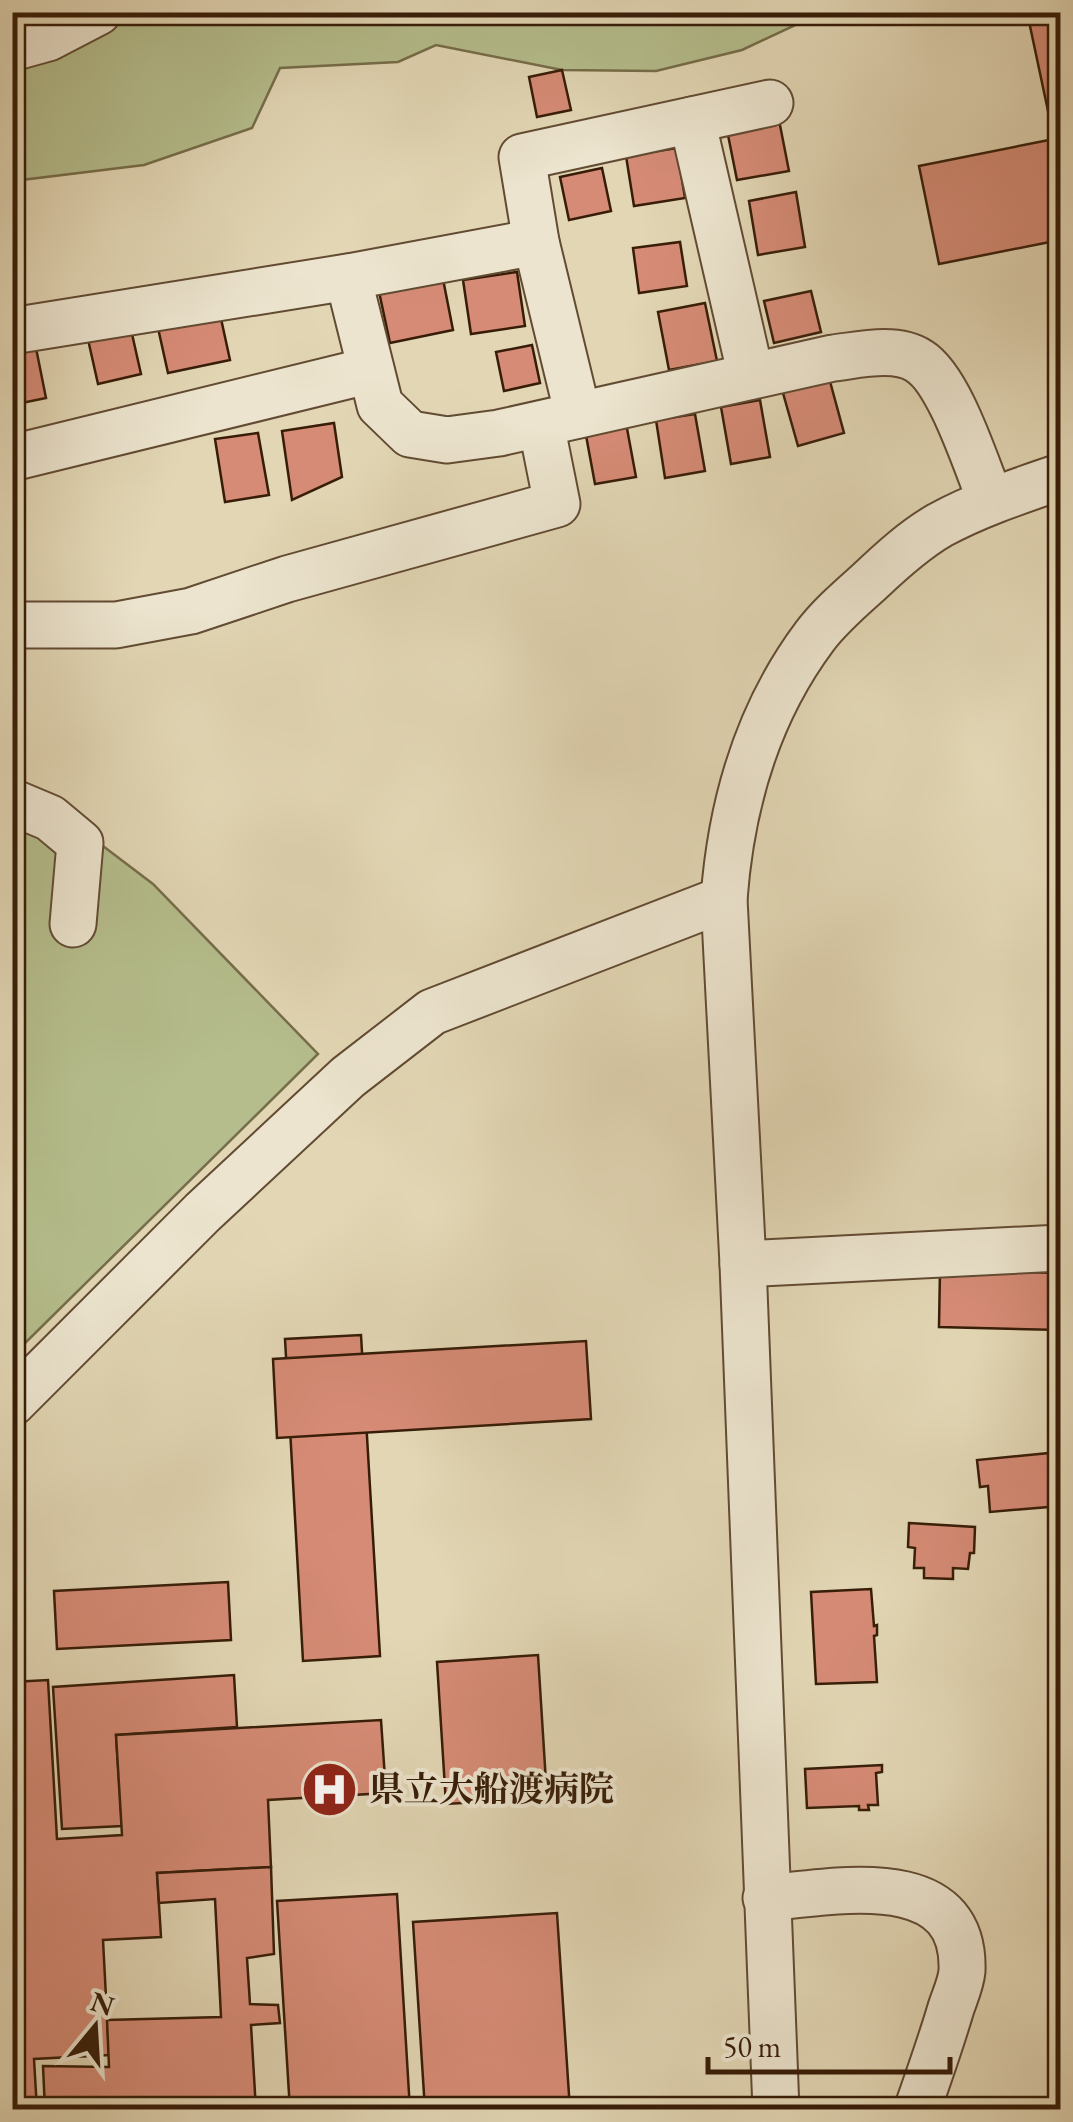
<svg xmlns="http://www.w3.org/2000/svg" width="1073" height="2122" viewBox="0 0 1073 2122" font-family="'EB Garamond','Noto Serif JP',serif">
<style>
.green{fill:#b5bd8c;stroke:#766d4a;stroke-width:2.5}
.building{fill:#d68b76;stroke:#371d08;stroke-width:2.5}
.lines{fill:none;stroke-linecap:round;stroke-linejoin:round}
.minor-casing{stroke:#624b33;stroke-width:49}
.minor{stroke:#ece4ce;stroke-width:45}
.labels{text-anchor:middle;stroke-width:8;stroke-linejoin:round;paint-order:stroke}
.poi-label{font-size:35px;font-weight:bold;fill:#371d08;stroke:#ece4ce;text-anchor:start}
</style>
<rect width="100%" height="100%" fill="#e2d6b4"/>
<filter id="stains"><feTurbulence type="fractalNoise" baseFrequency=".002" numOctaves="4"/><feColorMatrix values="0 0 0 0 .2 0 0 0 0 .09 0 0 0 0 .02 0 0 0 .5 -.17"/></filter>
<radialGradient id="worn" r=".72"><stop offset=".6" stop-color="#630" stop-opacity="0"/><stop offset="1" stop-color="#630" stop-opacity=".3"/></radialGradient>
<g class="green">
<polygon points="55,12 821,13 742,50 656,71 562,70 436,45 398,62 280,68 252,128 144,165 13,181 12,19"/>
<polygon points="12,777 153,884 318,1054 13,1355"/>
</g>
<g class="building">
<polygon points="1027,12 1060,12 1060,267 1055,241 939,264 919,166 1054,139"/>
<polygon points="562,70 571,110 537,117 529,77"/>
<polygon points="779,120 789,171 737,180 727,130"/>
<polygon points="677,148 685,198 634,206 626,156"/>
<polygon points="602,168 611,211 569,220 560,177"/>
<polygon points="796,192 805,247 758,255 749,201"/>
<polygon points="680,242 687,286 639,293 633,248"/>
<polygon points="517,272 525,326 471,334 463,280"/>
<polygon points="442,274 453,330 390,343 378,287"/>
<polygon points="811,291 821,332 774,343 764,301"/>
<polygon points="705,303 717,361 669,370 658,312"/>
<polygon points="220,314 230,360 168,373 158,328"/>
<polygon points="130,325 141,374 98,384 87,335"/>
<polygon points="532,345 540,383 504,391 496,352"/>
<polygon points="36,348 46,398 12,405 12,353"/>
<polygon points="828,374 844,433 798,446 781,386"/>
<polygon points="760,400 770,457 731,464 721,407"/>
<polygon points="695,414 705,471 665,478 656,420"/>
<polygon points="334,423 342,477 292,500 282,431"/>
<polygon points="626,423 636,477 595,484 585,430"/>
<polygon points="258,433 269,495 225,502 215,439"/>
<polygon points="940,1270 1060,1273 1060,1330 939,1327"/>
<polygon points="361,1335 380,1656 303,1661 285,1339"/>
<polygon points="586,1341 591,1419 277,1438 273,1359"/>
<polygon points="1060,1452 1060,1506 990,1512 988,1486 980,1487 977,1460"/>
<polygon points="909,1523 975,1527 974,1553 970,1553 968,1569 953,1568 953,1579 924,1578 924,1568 914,1568 915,1548 908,1547"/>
<polygon points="228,1582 231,1640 57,1649 54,1591"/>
<polygon points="871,1589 874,1626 877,1625 877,1635 874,1636 877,1682 816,1684 811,1592"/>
<polygon points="538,1655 547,1798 446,1804 437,1662"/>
<polygon points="234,1675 237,1727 116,1735 122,1826 62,1829 53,1687"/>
<polygon points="48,1680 57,1839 122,1835 116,1735 381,1720 386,1793 268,1800 271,1867 157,1873 161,1937 103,1940 109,2055 34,2059 37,2110 12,2110 12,1682"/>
<polygon points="882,1765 882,1772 876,1773 878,1805 868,1805 869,1810 859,1810 859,1806 807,1808 805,1769"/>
<polygon points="271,1867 274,1954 247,1958 250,2004 278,2005 280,2023 251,2025 256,2110 45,2110 43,2066 109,2067 107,2020 221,2017 215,1899 159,1903 157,1873"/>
<polygon points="397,1894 410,2110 290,2110 277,1901"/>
<polygon points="557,1913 570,2110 425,2110 413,1922"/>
</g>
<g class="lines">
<defs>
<g id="minor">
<polyline points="12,48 48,38 98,12"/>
<polyline points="692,120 751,376"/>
<path d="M348,277L380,405L410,434L447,440L499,433L833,358C859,355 896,346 919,361C950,380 976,465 991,501"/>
<polyline points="12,331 348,277 536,242"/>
<polyline points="578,415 536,242 522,157 770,103"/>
<polyline points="12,458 371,370"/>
<polyline points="12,625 116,625 191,611 287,579 557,504 541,424"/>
<polyline points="12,802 50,818 80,843 73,924"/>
<polyline points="743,1264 1060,1248"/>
<polyline points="12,1403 203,1212 348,1077 432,1012 724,899"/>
<path d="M766,1898C834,1892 966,1864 962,1971C961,1983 955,1996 951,2008C941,2042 929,2076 917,2110"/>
<path d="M776,2110L743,1264L724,899C731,805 758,712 815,636C830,616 850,599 869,582C891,561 914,540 940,525C979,504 1019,491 1060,477"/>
</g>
</defs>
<use href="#minor" class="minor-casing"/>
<use href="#minor" class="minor"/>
</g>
<defs>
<symbol id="hospital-disc" viewBox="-11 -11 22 22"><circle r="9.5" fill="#8f2418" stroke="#ece4ce"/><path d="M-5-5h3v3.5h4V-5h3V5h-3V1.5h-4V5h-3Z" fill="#fff"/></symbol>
</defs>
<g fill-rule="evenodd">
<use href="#hospital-disc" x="298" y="1758" width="63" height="63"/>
</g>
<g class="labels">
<g class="poi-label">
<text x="369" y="1801">県立大船渡病院</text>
</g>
</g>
<rect width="1073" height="2122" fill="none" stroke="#e2d6b4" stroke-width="50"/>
<rect x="15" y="15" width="1043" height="2092" fill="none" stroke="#371d08" stroke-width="5"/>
<rect x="25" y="25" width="1023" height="2072" fill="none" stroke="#371d08" stroke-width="2.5"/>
<g transform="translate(95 2027) rotate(18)" stroke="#ece4ce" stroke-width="8" paint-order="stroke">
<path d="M0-8L18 38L0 25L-18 38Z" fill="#371d08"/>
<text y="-15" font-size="28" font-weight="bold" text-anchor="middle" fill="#371d08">N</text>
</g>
<path d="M708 2057v15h242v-15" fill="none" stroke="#371d08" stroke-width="5"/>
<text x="723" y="2057" font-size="30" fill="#371d08" stroke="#ece4ce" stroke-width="8" paint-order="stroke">50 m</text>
<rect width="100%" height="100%" filter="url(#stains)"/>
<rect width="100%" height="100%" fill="url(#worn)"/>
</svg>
